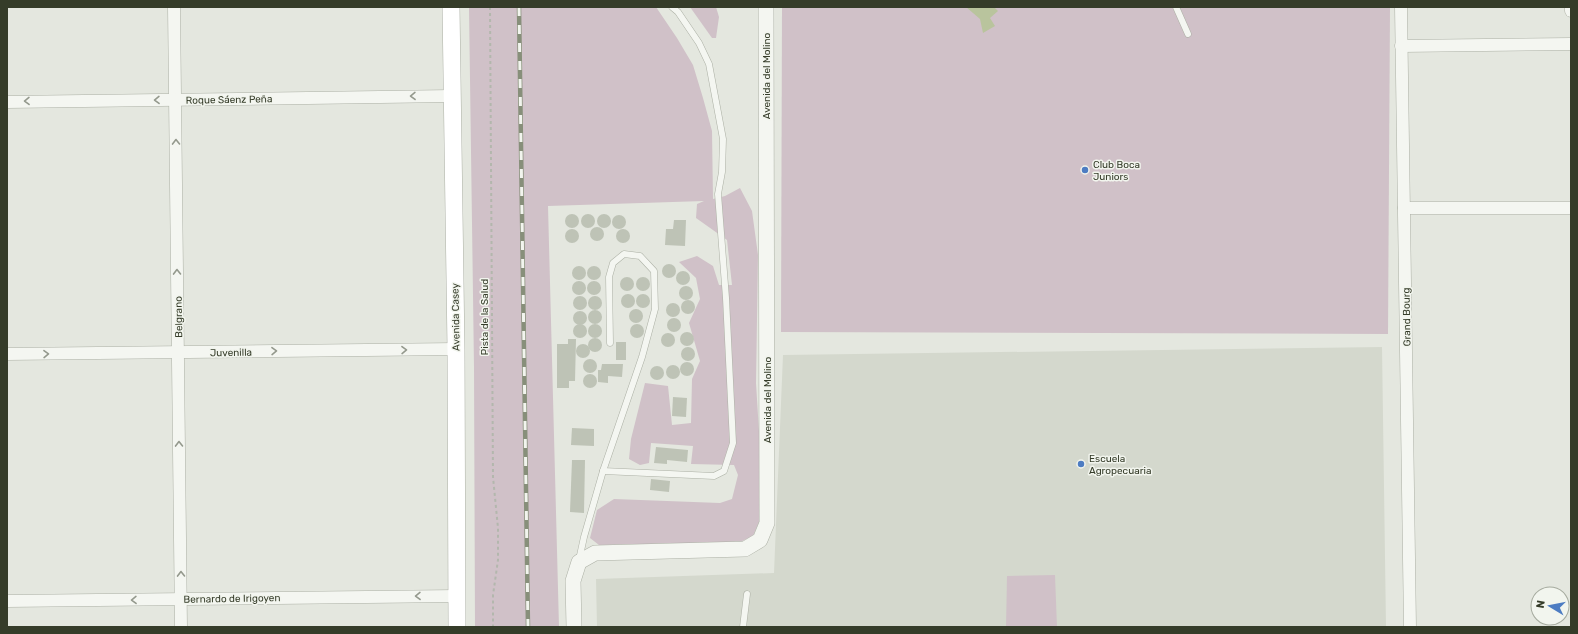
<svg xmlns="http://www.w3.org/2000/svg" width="1578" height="634" viewBox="0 0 1578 634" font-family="Rubik,sans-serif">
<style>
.built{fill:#d4d8cd}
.green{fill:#d0c1c8}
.water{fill:#b9c49d}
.building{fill:#bec3b6}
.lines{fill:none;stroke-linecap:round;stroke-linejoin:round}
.service-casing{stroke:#acb0a5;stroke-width:7}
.minor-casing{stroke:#acb0a5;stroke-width:13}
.tertiary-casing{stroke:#acb0a5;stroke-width:16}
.secondary-casing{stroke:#acb0a5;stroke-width:18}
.path{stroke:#b3b7ad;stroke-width:2;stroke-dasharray:3 3;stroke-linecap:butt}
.service{stroke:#f4f6f1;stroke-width:6}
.minor{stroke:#f4f6f1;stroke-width:12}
.tertiary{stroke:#f4f6f1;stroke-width:15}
.secondary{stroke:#fff;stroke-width:17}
.rail-casing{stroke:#878f7a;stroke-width:4.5}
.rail{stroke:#f2f5ee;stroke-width:3;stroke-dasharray:9;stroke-linecap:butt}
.oneway{stroke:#94998d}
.poi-dot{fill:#4d7cc2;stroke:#f2f5ee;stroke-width:1.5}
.labels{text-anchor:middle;stroke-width:3;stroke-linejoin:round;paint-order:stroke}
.street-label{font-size:10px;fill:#353c29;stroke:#f2f5ee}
.poi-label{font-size:10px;fill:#353c29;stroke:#f2f5ee;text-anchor:start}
</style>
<rect width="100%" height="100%" fill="#e4e7df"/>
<polygon class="built" points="1382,347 1386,627 597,627 596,579 774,573 783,355"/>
<g class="green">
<polygon points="469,7 656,7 677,38 693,65 703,98 712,131 713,199 725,196 740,188 752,211 758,255 756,383 762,480 759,522 753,536 740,542 599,545 590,538 597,510 614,499 720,503 732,499 738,475 734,465 691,464 693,446 651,443 649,463 640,465 629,459 631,439 645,383 668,386 672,425 691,423 692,379 700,361 689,323 700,299 696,278 679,262 697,256 713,266 719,285 732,285 727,240 696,218 697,204 704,201 548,206 559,627 475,627 474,367"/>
<polygon points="690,7 716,7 719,17 716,38 712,38"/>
<polygon points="782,7 1390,7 1388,334 781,332"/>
<polygon points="1055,575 1057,627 1006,627 1007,576"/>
</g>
<polygon class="water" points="966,7 994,7 998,11 990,18 995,26 983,33 980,19"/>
<g class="building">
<circle cx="588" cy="221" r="7"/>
<circle cx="604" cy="221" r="7"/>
<circle cx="572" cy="221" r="7"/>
<circle cx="619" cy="222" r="7"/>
<polygon points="674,220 686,220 685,246 665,245 666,229 673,229"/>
<circle cx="597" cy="234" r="7"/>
<circle cx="623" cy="236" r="7"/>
<circle cx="572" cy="236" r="7"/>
<circle cx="669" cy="271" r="7"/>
<circle cx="579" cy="273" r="7"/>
<circle cx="594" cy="273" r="7"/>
<circle cx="683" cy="278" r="7"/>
<circle cx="643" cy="284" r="7"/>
<circle cx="627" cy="284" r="7"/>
<circle cx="594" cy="288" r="7"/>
<circle cx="579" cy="288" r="7"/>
<circle cx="686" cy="293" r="7"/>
<circle cx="628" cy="301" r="7"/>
<circle cx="643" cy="301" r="7"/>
<circle cx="580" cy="303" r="7"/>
<circle cx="595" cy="303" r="7"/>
<circle cx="688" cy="307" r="7"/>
<circle cx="673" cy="310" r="7"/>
<circle cx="636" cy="316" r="7"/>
<circle cx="595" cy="317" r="7"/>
<circle cx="580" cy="318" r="7"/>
<circle cx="674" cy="325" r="7"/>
<circle cx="595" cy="331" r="7"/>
<circle cx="580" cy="331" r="7"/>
<circle cx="637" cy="331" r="7"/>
<circle cx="687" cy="339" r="7"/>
<circle cx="668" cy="340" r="7"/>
<circle cx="595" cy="345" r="7"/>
<polygon points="568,339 576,339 575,381 569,381 569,388 557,388 557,344 568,344"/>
<rect x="616" y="342" width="10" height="18"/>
<circle cx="583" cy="351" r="7"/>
<circle cx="688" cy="354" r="7"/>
<circle cx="590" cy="366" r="7"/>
<circle cx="687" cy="369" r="7"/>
<polygon points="602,364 623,364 622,377 608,376 608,383 598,382 598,370 601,370"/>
<circle cx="673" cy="372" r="7"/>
<circle cx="657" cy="373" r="7"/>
<circle cx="590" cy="381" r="7"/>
<polygon points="673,397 687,398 686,417 672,416"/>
<polygon points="572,428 594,429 594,446 571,445"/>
<polygon points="656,447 688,450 687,462 667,460 667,464 654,463"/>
<polygon points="572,460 585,460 584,513 570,512"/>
<polygon points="651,479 670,481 669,492 650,490"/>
</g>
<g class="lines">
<defs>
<g id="service">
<polyline points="1176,7 1188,34"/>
<polyline points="603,471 714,476 724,471 733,443 726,298 718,194 722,172 723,139 709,64 699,43 678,12 672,7"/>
<polyline points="579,560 584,537 603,471 642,357 655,309 654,271 640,256 624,254 613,263 609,277 610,343"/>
<polyline points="743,627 747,594"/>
</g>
<g id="minor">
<polyline points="174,7 181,627"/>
<polyline points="1401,7 1410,627"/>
<polyline points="1571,7 1571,11"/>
<polyline points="1401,46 1571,44"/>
<polyline points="7,102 452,96"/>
<polyline points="1404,208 1571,208"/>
<polyline points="7,354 456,349"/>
<polyline points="7,601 457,596"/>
</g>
<polyline id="tertiary" points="574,627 573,581 579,562 595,553 745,549 760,540 767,523 766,7"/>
<polyline id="secondary" points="451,7 456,349 457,627"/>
</defs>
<use href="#service" class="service-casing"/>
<use href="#minor" class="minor-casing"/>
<use href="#tertiary" class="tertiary-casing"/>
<use href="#secondary" class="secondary-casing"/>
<polyline class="path" points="490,7 493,477 498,528 498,560 493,595 493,627"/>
<use href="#service" class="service"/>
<use href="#minor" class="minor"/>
<use href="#tertiary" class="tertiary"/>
<use href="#secondary" class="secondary"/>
<defs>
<polyline id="rail" points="519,7 528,627"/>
</defs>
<use href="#rail" class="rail-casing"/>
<use href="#rail" class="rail"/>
</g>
<defs><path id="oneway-chevron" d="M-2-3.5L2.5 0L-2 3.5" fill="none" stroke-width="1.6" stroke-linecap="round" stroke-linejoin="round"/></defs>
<g class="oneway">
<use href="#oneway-chevron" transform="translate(413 96) rotate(179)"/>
<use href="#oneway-chevron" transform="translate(157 100) rotate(179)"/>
<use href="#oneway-chevron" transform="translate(27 101) rotate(179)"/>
<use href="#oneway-chevron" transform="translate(176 142) rotate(-91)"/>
<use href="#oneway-chevron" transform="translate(177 272) rotate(-91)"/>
<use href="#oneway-chevron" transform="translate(404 350) rotate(-1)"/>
<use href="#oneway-chevron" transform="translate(274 351) rotate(-1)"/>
<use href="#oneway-chevron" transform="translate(46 354) rotate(-1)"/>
<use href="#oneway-chevron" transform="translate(179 444) rotate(-91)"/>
<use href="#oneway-chevron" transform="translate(181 574) rotate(-91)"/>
<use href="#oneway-chevron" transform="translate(418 596) rotate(179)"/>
<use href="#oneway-chevron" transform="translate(134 600) rotate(179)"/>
</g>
<g class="poi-dot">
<circle cx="1085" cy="170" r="4"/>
<circle cx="1081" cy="464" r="4"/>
</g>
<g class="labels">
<g class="street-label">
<text transform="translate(766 76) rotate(-90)" y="4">Avenida del Molino</text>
<text transform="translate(229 99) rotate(-1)" y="4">Roque Sáenz Peña</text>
<text transform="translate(178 317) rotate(-91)" y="4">Belgrano</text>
<text transform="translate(455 317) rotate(-91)" y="4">Avenida Casey</text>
<text transform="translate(484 317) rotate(-90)" y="4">Pista de la Salud</text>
<text transform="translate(1406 317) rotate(-91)" y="4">Grand Bourg</text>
<text transform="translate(231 352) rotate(-1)" y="4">Juvenilla</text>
<text transform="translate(767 400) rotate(-90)" y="4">Avenida del Molino</text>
<text transform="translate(232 598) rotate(-1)" y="4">Bernardo de Irigoyen</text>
</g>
<g class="poi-label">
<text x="1093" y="168">Club Boca<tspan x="1093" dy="12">Juniors</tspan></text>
<text x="1089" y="462">Escuela<tspan x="1089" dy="12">Agropecuaria</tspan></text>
</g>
</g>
<rect width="1578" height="634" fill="none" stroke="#353c29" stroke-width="16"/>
<g transform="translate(1550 606) rotate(280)"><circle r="19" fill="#f2f5ee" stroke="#a6ab9f"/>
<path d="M0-3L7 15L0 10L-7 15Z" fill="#4d7cc2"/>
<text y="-6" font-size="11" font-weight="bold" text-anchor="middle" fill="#353c29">N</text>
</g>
</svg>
